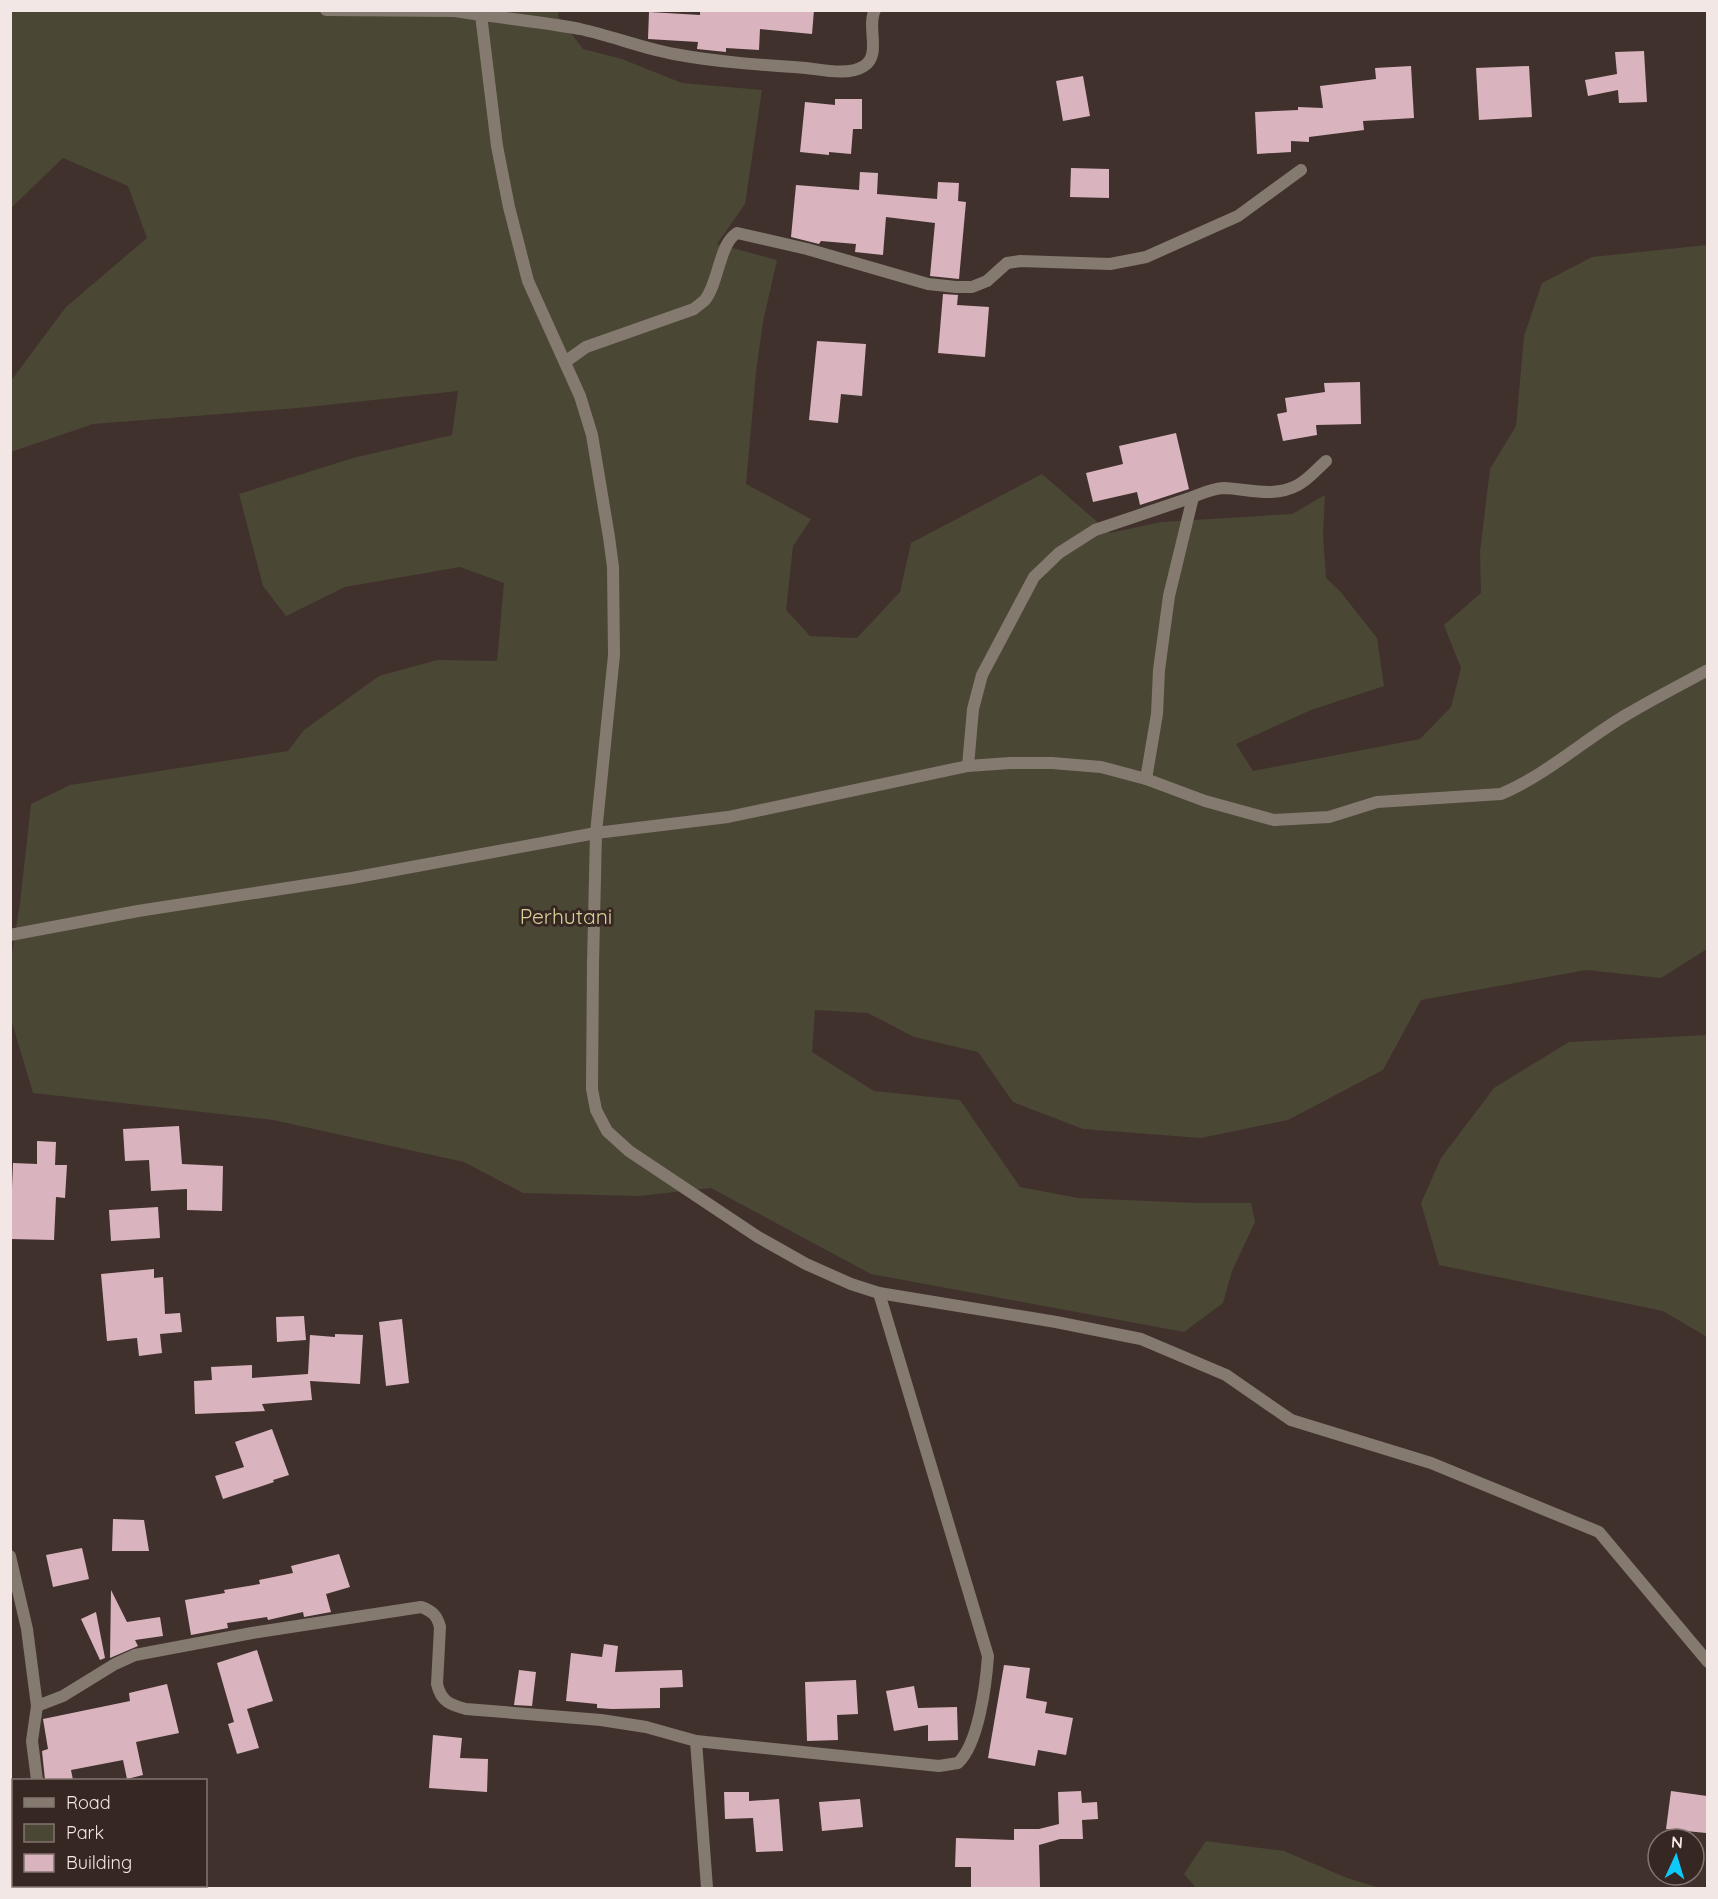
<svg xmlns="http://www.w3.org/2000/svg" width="1718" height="1899" viewBox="0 0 1718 1899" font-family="Quicksand,sans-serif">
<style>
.green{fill:#4a4735}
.building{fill:#d9b4bf}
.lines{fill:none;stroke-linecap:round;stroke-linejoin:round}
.street{stroke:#857a70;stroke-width:12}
.labels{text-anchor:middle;stroke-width:6;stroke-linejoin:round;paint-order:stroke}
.park-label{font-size:21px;fill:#d9d097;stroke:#372723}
</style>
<rect width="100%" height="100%" fill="#41312d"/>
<g class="green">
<polygon points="11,11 559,11 558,16 583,49 622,59 682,83 762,90 745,204 717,244 777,260 763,322 756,372 746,484 811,519 793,546 786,610 810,636 857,638 900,592 911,543 1042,474 1110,533 1161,522 1292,514 1325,495 1323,535 1326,578 1339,590 1377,638 1384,686 1311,710 1236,744 1253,771 1420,739 1451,707 1461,668 1444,625 1481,593 1480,552 1490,469 1516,426 1524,336 1542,283 1592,257 1707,245 1707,949 1661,978 1586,970 1421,1000 1383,1070 1288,1120 1201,1138 1083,1129 1013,1102 978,1052 914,1037 868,1013 815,1010 812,1052 874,1091 960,1100 1020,1187 1078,1198 1195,1203 1251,1203 1255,1222 1232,1271 1223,1303 1184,1332 871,1274 711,1188 639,1196 523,1193 464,1162 273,1120 33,1093 10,1016 11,959 20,903 31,804 70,785 288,751 304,730 379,676 437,660 497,661 504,583 460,567 345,587 286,616 263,586 239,494 353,458 452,435 458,391 298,408 93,424 11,452 10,382 66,307 147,238 128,186 63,158 11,208"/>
<polygon points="1707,1035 1707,1337 1663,1311 1439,1265 1421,1203 1441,1158 1494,1088 1569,1042"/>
<polygon points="1206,1841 1284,1851 1347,1878 1380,1888 1196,1888 1184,1874"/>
</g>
<g class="building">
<polygon points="700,10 814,10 812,34 760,29 759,50 726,48 726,52 697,49 698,42 648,39 649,12 700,15"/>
<polygon points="1644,51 1647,102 1619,103 1618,90 1588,96 1585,80 1617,74 1615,52"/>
<polygon points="1411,66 1414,118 1363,121 1364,130 1309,137 1309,142 1291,141 1291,152 1257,154 1255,112 1298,110 1298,107 1323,108 1320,86 1376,79 1375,68"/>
<polygon points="1529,66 1532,117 1479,120 1476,68"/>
<polygon points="1083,76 1090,116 1063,121 1056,81"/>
<polygon points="835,99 862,99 862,129 853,129 851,154 829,152 829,155 800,152 805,102 835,105"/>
<polygon points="1071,168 1109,169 1109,198 1070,197"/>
<polygon points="860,172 878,173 877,194 937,199 938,182 959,183 958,201 966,202 959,279 930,276 935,223 886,217 883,255 855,252 856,244 821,241 819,244 791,237 796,185 859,190"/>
<polygon points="943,294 958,295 957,305 989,307 985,357 938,353"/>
<polygon points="817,341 866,344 862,396 841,394 838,423 809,420"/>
<polygon points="1360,382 1361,424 1316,425 1317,435 1283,441 1277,414 1287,412 1285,398 1325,392 1324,383"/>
<polygon points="1176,433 1189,489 1140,505 1137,492 1093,502 1086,473 1123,464 1119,446"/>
<polygon points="179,1126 182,1164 223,1166 222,1211 187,1210 187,1189 151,1191 149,1160 125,1161 123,1129"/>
<polygon points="37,1141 56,1142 55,1165 67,1165 65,1198 56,1197 54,1240 10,1239 13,1163 37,1164"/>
<polygon points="158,1207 160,1238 111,1241 109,1210"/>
<polygon points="154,1269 154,1278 163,1277 165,1314 180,1313 182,1332 160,1334 162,1353 139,1356 137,1338 107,1341 101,1274"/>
<polygon points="304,1316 306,1340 277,1342 276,1317"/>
<polygon points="402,1319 409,1383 386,1386 379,1322"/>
<polygon points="335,1334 363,1335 360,1384 310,1381 312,1400 262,1404 265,1411 195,1414 194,1381 212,1380 211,1367 252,1365 252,1378 308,1374 310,1335 335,1337"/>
<polygon points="272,1429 289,1475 273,1480 274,1482 223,1499 215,1476 244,1467 235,1442"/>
<polygon points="113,1519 144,1520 149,1551 112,1551"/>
<polygon points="82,1548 89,1579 53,1587 46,1555"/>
<polygon points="339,1554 350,1587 326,1594 331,1612 304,1617 303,1612 268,1620 267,1617 227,1623 228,1628 191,1635 185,1600 225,1593 224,1590 260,1584 259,1580 293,1573 291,1566"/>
<polygon points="111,1590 127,1622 160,1617 163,1636 135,1640 138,1646 110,1658"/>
<polygon points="96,1612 105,1658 100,1660 81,1619"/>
<polygon points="604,1644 618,1646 615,1672 682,1670 683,1687 660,1688 660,1708 612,1709 597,1708 597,1704 566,1701 571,1653 602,1657"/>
<polygon points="257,1650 273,1701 247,1709 259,1748 237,1754 228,1724 234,1722 217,1663"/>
<polygon points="1004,1665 1030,1668 1026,1698 1047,1702 1045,1713 1073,1718 1066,1755 1038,1750 1035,1766 988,1758"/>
<polygon points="519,1670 536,1672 532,1706 514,1705"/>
<polygon points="856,1680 858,1714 837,1715 838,1740 807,1741 805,1682"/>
<polygon points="167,1684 179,1733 136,1742 143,1775 127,1779 123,1760 71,1770 73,1780 45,1780 42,1751 48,1749 43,1719 130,1701 129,1693"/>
<polygon points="914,1686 918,1708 957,1707 958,1740 928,1741 928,1725 894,1731 886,1691"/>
<polygon points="433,1735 462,1738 460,1758 488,1759 487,1792 429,1788"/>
<polygon points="1081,1791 1082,1803 1097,1802 1098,1819 1082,1820 1083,1839 1060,1839 1039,1845 1040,1888 971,1888 971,1867 955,1867 956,1838 1014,1840 1014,1829 1039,1829 1059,1824 1058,1792"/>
<polygon points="1671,1791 1707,1796 1706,1833 1666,1829"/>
<polygon points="724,1792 749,1792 749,1801 779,1799 783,1851 756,1852 753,1818 725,1819"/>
<polygon points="860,1799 863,1827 822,1831 819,1802"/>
</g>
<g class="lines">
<g class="street">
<path d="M481,15C514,19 548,23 580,29C612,36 642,48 674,54C717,62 761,65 806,68C823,70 849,76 864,66C882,55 866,26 875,10"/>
<path d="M565,362L586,347L694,309C697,306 702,303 705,300C719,282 719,244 737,233L807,249L928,284L956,287H972L987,281L1007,263L1020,261L1110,264L1146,257L1238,216L1301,170"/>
<path d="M1708,670C1680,685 1653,699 1626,715C1584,740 1546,775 1501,794L1377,802L1329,817L1274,820L1205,801L1146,779L1101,767L1052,763H1010L968,766L728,817L596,833L593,964L592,1089L596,1110L607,1131L629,1151L758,1237L806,1264L851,1284L879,1293L1056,1322L1141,1339L1226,1375L1291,1420L1431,1463L1599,1532L1708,1662"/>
<polyline points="968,766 973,709 982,675 1034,577 1059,553 1095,530 1193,497"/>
<path d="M1146,779L1157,714L1159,670L1169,596L1193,497C1203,493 1213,488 1224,488C1249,489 1274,498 1298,485C1309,479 1317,469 1326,461"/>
<polyline points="10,935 138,911 352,878 596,833 614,655 613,567 609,537 592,435 580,396 528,281 509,207 497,146 481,15 455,11 326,10"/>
<polyline points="10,1556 27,1629 37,1706 32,1741 37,1780"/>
<path d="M37,1706L63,1696L115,1664L135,1655L252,1633L421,1607C432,1611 437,1615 440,1627L437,1684C441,1702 451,1705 466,1709L601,1720L646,1727L696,1741L939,1766L958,1763C979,1743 986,1684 988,1656L879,1293"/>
<polyline points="696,1741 707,1888"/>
<polyline points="10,1862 14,1859"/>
<polyline points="85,1886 89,1888"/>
</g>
</g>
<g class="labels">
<g class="park-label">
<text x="566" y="924">Perhutani</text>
</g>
</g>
<rect width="1718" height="1899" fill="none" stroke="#f2e7e4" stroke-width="24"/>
<rect x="12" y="1779" width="195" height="108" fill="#372723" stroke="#827470" stroke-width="1.5"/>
<rect x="24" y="1798" width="30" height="9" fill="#857a70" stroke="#827470" stroke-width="1.5"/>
<text x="66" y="1809" font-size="18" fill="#f2e7e4">Road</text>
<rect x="24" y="1824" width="30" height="18" fill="#4a4735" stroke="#827470" stroke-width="1.5"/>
<text x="66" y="1839" font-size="18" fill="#f2e7e4">Park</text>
<rect x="24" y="1854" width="30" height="18" fill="#d9b4bf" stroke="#827470" stroke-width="1.5"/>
<text x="66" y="1869" font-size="18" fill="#f2e7e4">Building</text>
<g transform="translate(1676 1857) rotate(4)"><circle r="28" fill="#372723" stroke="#827470" stroke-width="1.5"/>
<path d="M0-4.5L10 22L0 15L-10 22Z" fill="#0ecafa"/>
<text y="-9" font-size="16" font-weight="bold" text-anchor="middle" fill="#f2e7e4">N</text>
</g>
</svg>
